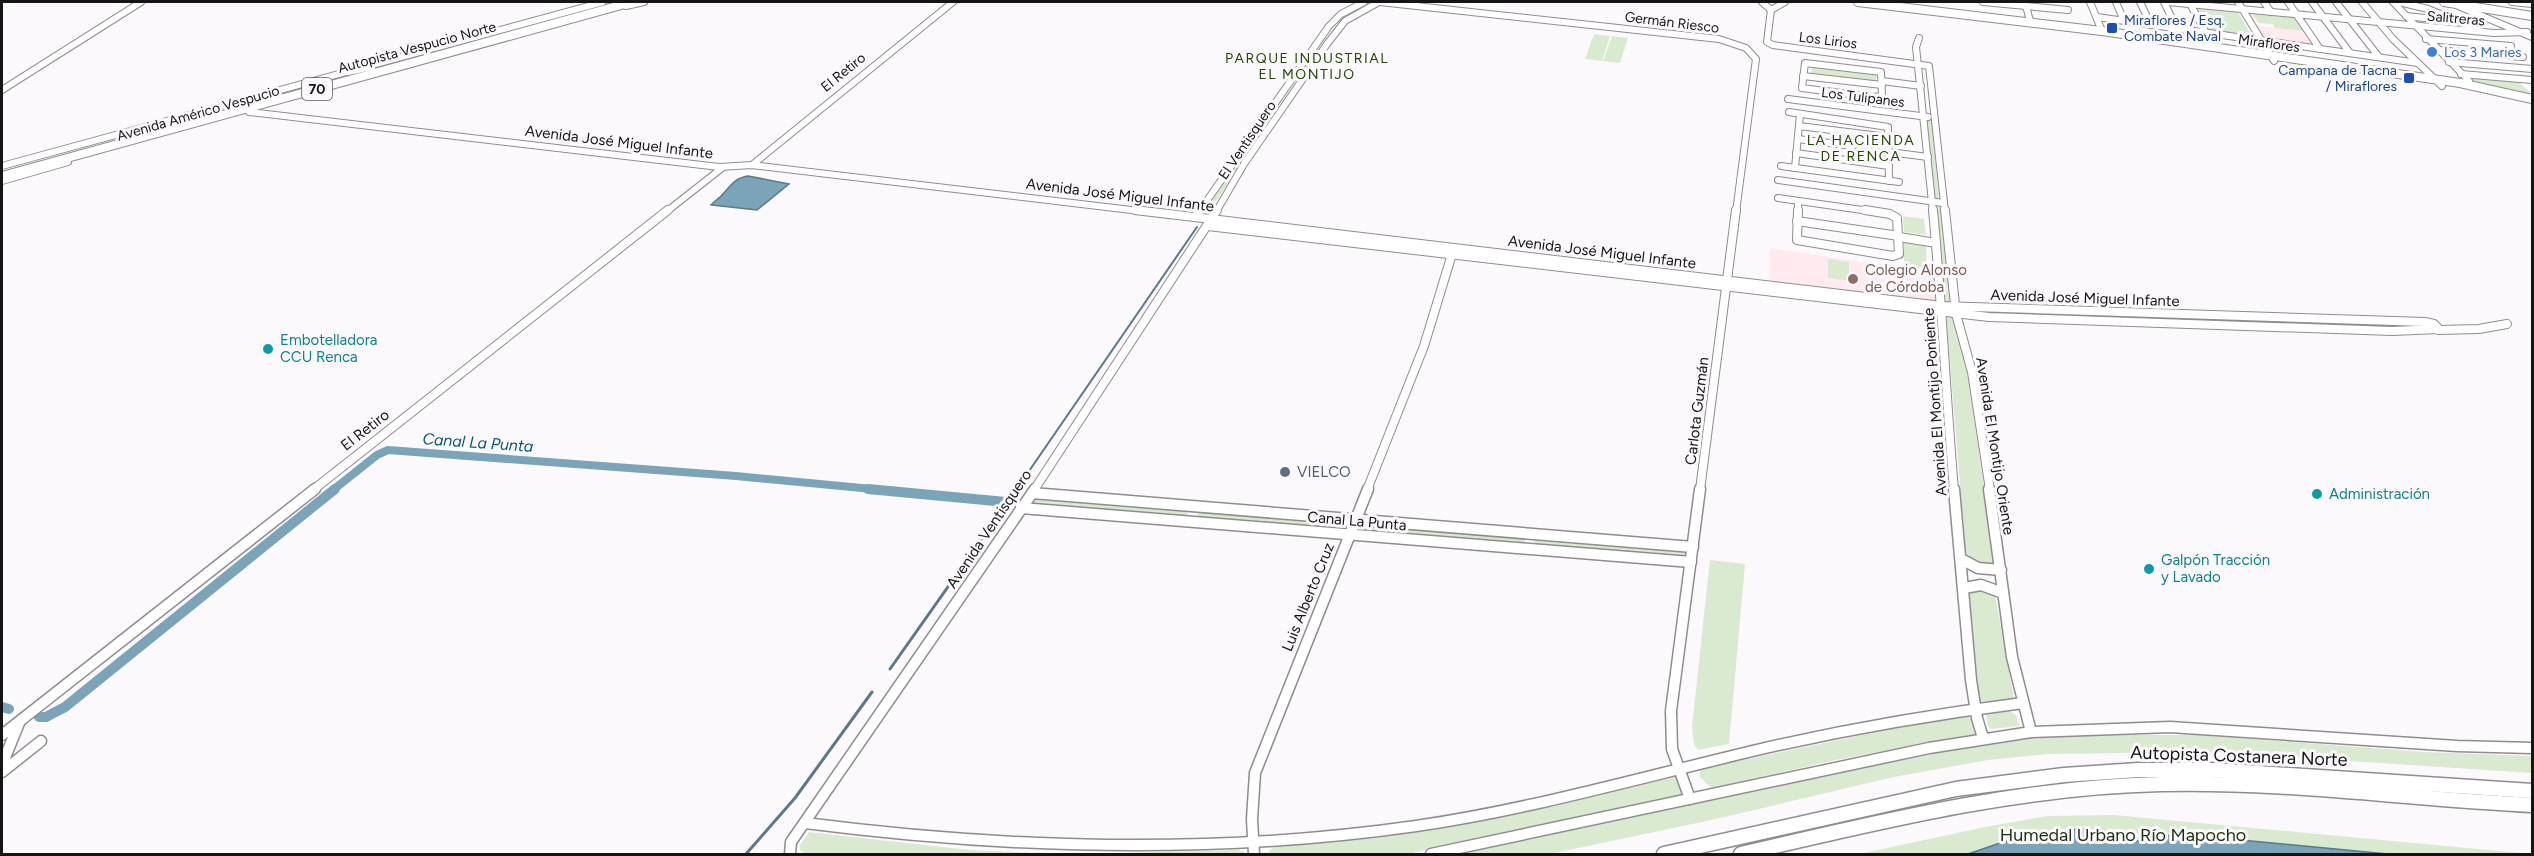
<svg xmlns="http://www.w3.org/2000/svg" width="2534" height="856" viewBox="0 0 2534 856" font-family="Figtree,sans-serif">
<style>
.education{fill:#ffeaf0}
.green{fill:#daead0}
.water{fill:#7ba4b8;stroke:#5c7987;stroke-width:1.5}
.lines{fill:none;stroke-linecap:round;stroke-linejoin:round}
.stream-far1{stroke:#5c7987;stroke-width:2}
.stream{stroke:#5c7987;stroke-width:3}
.canal-far1{stroke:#7ba4b8;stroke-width:8}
.canal{stroke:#7ba4b8;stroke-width:10}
.minor-far2-casing{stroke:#8f8c90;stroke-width:8}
.minor-far1-casing{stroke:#8f8c90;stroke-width:10}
.minor-casing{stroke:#8f8c90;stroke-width:13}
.major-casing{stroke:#8f8c90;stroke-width:10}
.highway-far1-casing{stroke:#8f8c90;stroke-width:10}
.highway-casing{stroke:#8f8c90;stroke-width:17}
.minor-far2{stroke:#fff;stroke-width:6}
.minor-far1{stroke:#fff;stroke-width:8}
.minor{stroke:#fff;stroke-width:10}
.major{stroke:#fff;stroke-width:8}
.highway-far1{stroke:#fff;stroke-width:8}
.highway{stroke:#fff;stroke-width:14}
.transit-dot{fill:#1a4fb4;stroke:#fcf9fd;stroke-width:2}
.shop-dot{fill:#3f7fe0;stroke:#fcf9fd;stroke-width:2}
.education-dot{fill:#8d6e63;stroke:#fcf9fd;stroke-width:2}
.culture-dot{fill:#0f9aa8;stroke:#fcf9fd;stroke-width:2}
.service-dot{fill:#5c6f8a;stroke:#fcf9fd;stroke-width:2}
.labels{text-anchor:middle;stroke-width:6;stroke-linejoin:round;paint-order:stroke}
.far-street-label{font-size:14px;fill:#151415;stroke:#fcf9fd}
.far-transit-label{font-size:14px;fill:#164399;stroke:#fcf9fd;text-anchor:start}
.far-shop-label{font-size:14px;fill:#366cbe;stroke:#fcf9fd;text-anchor:start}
.far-neighbourhood-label{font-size:14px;letter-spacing:1.5px;fill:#264702;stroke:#fcf9fd}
.shield{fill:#fcf9fd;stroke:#5a595b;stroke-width:1.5}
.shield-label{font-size:14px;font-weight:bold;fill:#151415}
.street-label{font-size:15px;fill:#151415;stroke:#fcf9fd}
.education-label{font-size:15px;fill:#785e54;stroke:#fcf9fd;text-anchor:start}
.culture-label{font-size:15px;fill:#0d838f;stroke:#fcf9fd;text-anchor:start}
.service-label{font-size:15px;fill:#4e5e75;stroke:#fcf9fd;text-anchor:start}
.water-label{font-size:16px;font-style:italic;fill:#055674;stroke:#fcf9fd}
.near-street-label{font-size:18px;fill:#151415;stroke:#fcf9fd}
.near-park-label{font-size:18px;fill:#1c3008;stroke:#fcf9fd}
</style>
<rect width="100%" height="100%" fill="#fcf9fd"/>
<g class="education">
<polygon points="2258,26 2305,31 2315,47 2265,40"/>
<polygon points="1770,248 1936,273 1939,304 1769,285"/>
</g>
<g class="green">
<polygon points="2192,5 2236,9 2254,39 2208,32"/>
<polygon points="2248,10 2295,15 2305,31 2275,28 2268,17 2272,24 2259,23"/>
<polygon points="1594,34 1610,36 1602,61 1585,59"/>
<polygon points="1612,36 1628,38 1620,63 1603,61"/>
<polygon points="1812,66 1876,73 1876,83 1811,75"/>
<polygon points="2466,75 2516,80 2532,94 2471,81"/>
<polygon points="1268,116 1274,117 1216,201 1209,200"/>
<polygon points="1927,119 1932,120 1939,200 1934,197"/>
<polygon points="1869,137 1885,139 1887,164 1870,162"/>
<polygon points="1935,205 1941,205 1952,304 1945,302"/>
<polygon points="1903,216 1924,219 1926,235 1904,232"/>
<polygon points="1904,241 1926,244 1927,270 1904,266"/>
<polygon points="1828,259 1849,262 1849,281 1828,278"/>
<polygon points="2022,311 2428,324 2430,329 2021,316"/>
<polygon points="1946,316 1954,317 1966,364 1995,561 1992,566 1975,565 1966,555"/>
<polygon points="1039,497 1187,510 1188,515 1186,517 1035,506 1033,501"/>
<polygon points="1201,511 1345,523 1347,525 1344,530 1199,518 1197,515"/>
<polygon points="1366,524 1523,537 1525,541 1523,544 1365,532 1363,527"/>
<polygon points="1536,538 1684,550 1686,554 1684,558 1536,545 1534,541"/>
<polygon points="1710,560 1745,564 1729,744 1698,750 1694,744 1692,726"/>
<polygon points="1967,589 1988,590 1995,595 2014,698 1981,702 1978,697"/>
<polygon points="2009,711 2016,715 2019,726 1991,729 1988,726 1986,713"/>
<polygon points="1964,716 1972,719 1976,736 1840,759 1711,788 1700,777 1700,770 1705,768 1949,717"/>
<polygon points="2086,735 2198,735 2424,752 2532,756 2532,773 2212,752 2048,754 1988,760 1894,777 1716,819 1550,854 1463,854 1703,800 1919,755 2011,740"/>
<polygon points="1671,774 1677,778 1683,791 1681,795 1407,854 1268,854 1270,850 1275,847 1371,836"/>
<polygon points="2114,815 2532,854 1859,854 1985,827 2047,816"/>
<polygon points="809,832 969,850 1068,854 804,853 800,850 800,845"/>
<polygon points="1236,850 1243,851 1246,854 1073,854"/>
</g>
<g class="water">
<path d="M748,176L789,184L757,210L711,205C714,201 720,198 723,194C731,185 735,178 748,176Z"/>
<polygon points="2076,829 2103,830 2132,842 2178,834 2388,854 1968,854 2003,842"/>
</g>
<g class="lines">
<polyline class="stream-far1" points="1016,490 1197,227"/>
<g class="stream">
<polyline points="890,669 1017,489"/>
<polyline points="746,854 795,798 872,692"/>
</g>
<polyline class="canal-far1" points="333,490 377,455 388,450 736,476 883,490"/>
<g class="canal">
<polyline points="868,489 1006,502"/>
<polyline points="2,707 9,709"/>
<polyline points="39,717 46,717 65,707 335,489"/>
</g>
<defs>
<g id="minor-far2">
<polyline points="1380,2 1719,39 1746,48 1756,59 1736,212"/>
<polyline points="1762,2 1771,10"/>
<polyline points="1983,2 2068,10"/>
<polyline points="2025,2 2030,21"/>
<polyline points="2090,2 2102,31"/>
<polyline points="2116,2 2124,21"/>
<polyline points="2140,2 2151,25"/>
<polyline points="2164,2 2177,29"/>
<polyline points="2168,2 2494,33 2527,32"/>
<polyline points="2189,2 2206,33"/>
<polyline points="2238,2 2274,61"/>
<polyline points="2264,2 2271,12"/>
<polyline points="2288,2 2320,49"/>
<polyline points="2312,2 2350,53"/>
<polyline points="2336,2 2379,57"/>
<polyline points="2362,2 2393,39 2442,86"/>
<polyline points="2393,2 2469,81"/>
<polyline points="2399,2 2428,9 2477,29"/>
<polyline points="2512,2 2532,4"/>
<polyline points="2456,5 2532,37"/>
<polyline points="626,6 644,2"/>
<polyline points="1771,10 1767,42 1773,45 1929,66 1945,212"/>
<polyline points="1771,10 1785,2"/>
<polyline points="2406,16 2425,18"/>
<polyline points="2097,17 2418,63"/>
<polyline points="1919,38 1916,47 1933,212"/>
<polyline points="2426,39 2511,46"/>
<polyline points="2437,50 2523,57"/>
<polyline points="2449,62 2532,69"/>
<polygon points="1805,63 1881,72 1882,96 1872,97 1802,88"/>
<polyline points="2461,74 2532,80"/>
<polyline points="1803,76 1882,85"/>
<polyline points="1882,81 1921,86"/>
<polyline points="2,90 141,2"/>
<polyline points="1788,99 1928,117"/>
<polyline points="249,112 719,167 752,165 1148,212"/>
<polyline points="1789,112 1888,127 1889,181"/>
<polyline points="1799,126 1888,137"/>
<polyline points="1798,139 1853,146"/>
<polyline points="1889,152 1928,157"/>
<polyline points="1796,153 1889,166"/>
<polyline points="752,165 953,2"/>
<polyline points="2,166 603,2"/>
<polyline points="1781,166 1899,182"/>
<polyline points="1795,168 1800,114"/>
<polyline points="1778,180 1943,203"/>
<polyline points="2,181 68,162"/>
<polyline points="1778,198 1876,212"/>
<polyline points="666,212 722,168"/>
<polyline points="1199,212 1329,26 1341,14 1364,2"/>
<polyline points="1216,212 1244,164 1327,44 1345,21 1379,2"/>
<polyline points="1798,212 1798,201"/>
</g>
<g id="minor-far1">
<polyline points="1135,210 1942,306 2425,322 2434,324 2439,329 2392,331 1989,317 1208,226"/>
<polyline points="1798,210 1797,240 1893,256 1899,254 1897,218 1890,214 1865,210"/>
<path d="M1933,210C1942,304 1946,397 1954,490"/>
<polyline points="1945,210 1956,314 1972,372 1990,490"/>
<polyline points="1195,217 1200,210"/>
<polyline points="1797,221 1899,236"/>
<polyline points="1899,237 1936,243"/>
<polyline points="2438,330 2479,329 2507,324"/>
<polyline points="313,490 668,210"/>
<polyline points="1034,490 1217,210"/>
<polyline points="1367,490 1424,346 1452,254"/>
<polyline points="1700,490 1736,210"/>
</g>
<g id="minor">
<polyline points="1954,489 1971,680 1977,718 1983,738"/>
<polyline points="1989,489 2012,657 2031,732"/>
<polyline points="1032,493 1693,547"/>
<polyline points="1021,508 1691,562"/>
<polyline points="1961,559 1978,568 2001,570"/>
<polyline points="1964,588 1981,585 2003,593"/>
<polyline points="2,735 315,489"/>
<polyline points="2,765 19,723"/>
<polyline points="2,772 41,741"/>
<polyline points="1690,799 1672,749 1671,711 1700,489"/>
<path d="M805,823C1008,849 1213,855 1416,826C1533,809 1646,776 1761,749C1848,729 1935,714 2023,703"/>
<polyline points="790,854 791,842 1035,489"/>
<polyline points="1254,854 1252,819 1255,773 1368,489"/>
<polyline points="1431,854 1929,748 2031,732 2170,727 2457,746 2532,748"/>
</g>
<g id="major">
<polyline points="1858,2 2102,31 2460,83 2532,99"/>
<polyline points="2444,2 2532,16"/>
</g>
<g id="highway-far1">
<polyline points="348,71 371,66"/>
<polyline points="2,176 632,2"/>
</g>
<g id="highway">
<polyline points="1664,854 1956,789 2064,775 2138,770 2213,770 2532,791"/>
<path d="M1741,854C1879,822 2018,787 2161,784C2285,781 2408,799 2532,805"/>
</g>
</defs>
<use href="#minor-far2" class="minor-far2-casing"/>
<use href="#minor-far1" class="minor-far1-casing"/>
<use href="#minor" class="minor-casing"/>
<use href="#major" class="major-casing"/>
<use href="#highway-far1" class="highway-far1-casing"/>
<use href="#highway" class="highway-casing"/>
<use href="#minor-far2" class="minor-far2"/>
<use href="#minor-far1" class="minor-far1"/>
<use href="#minor" class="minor"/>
<use href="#major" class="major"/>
<use href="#highway-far1" class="highway-far1"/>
<use href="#highway" class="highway"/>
</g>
<g class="transit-dot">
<rect x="2106" y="22" width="12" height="12" rx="3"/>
<rect x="2403" y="72" width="12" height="12" rx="3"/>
</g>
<circle class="shop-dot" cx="2432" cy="52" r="6"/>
<circle class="education-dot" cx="1853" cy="279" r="6"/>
<g class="culture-dot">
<circle cx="268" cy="349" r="6"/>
<circle cx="2317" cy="494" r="6"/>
<circle cx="2149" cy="569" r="6"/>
</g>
<circle class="service-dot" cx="1285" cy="472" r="6"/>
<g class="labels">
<g class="far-street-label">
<text transform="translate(2456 18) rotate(5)" y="5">Salitreras</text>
<text transform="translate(1672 22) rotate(7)" y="5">Germán Riesco</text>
<text transform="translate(1828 40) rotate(7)" y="5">Los Lirios</text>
<text transform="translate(2269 43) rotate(8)" y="5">Miraflores</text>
<text transform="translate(417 47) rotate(-15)" y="5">Autopista Vespucio Norte</text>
<text transform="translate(843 72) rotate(-39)" y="5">El Retiro</text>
<text transform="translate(1863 97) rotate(7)" y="5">Los Tulipanes</text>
<text transform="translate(198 113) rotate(-16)" y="5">Avenida Américo Vespucio</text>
<text transform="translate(1247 140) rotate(-56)" y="5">El Ventisquero</text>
</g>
<g class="far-transit-label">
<text x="2124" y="25">Miraflores / Esq.<tspan x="2124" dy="16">Combate Naval</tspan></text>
<text x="2397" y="75" text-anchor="end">Campana de Tacna<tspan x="2397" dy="16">/ Miraflores</tspan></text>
</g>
<g class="far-shop-label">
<text x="2444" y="57">Los 3 Maries</text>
</g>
<g class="far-neighbourhood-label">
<text x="1307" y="63">PARQUE INDUSTRIAL<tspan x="1307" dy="16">EL MONTIJO</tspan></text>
<text x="1861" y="145">LA HACIENDA<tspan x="1861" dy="16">DE RENCA</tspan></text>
</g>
<rect class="shield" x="302" y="78" width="30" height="22" rx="4.5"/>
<g class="shield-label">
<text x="317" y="94">70</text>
</g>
<g class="street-label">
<text transform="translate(619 142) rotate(7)" y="5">Avenida José Miguel Infante</text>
<text transform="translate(1120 195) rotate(7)" y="5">Avenida José Miguel Infante</text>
<text transform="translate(1602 252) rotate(7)" y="5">Avenida José Miguel Infante</text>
<text transform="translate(2085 298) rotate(2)" y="5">Avenida José Miguel Infante</text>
<text transform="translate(1935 402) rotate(-94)" y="5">Avenida El Montijo Poniente</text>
<text transform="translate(1697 411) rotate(-83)" y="5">Carlota Guzmán</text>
<text transform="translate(365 430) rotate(-38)" y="5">El Retiro</text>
<text transform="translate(1995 446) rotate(81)" y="5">Avenida El Montijo Oriente</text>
<text transform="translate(1357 521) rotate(5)" y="5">Canal La Punta</text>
<text transform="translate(989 529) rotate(-56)" y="5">Avenida Ventisquero</text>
<text transform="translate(1308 597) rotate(-68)" y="5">Luis Alberto Cruz</text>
</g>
<g class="education-label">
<text x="1865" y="275">Colegio Alonso<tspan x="1865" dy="17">de Córdoba</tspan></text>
</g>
<g class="culture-label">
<text x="280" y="345">Embotelladora<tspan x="280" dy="17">CCU Renca</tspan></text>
<text x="2329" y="499">Administración</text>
<text x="2161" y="565">Galpón Tracción<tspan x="2161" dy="17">y Lavado</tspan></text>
</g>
<g class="service-label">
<text x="1297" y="477">VIELCO</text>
</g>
<g class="water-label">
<text transform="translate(478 442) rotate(4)" y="6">Canal La Punta</text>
</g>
<g class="near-street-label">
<text transform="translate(2239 756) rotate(2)" y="6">Autopista Costanera Norte</text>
</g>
<g class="near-park-label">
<text x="2123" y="841">Humedal Urbano Río Mapocho</text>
</g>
</g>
<rect width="2534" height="856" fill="none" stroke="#151415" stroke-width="6"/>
</svg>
